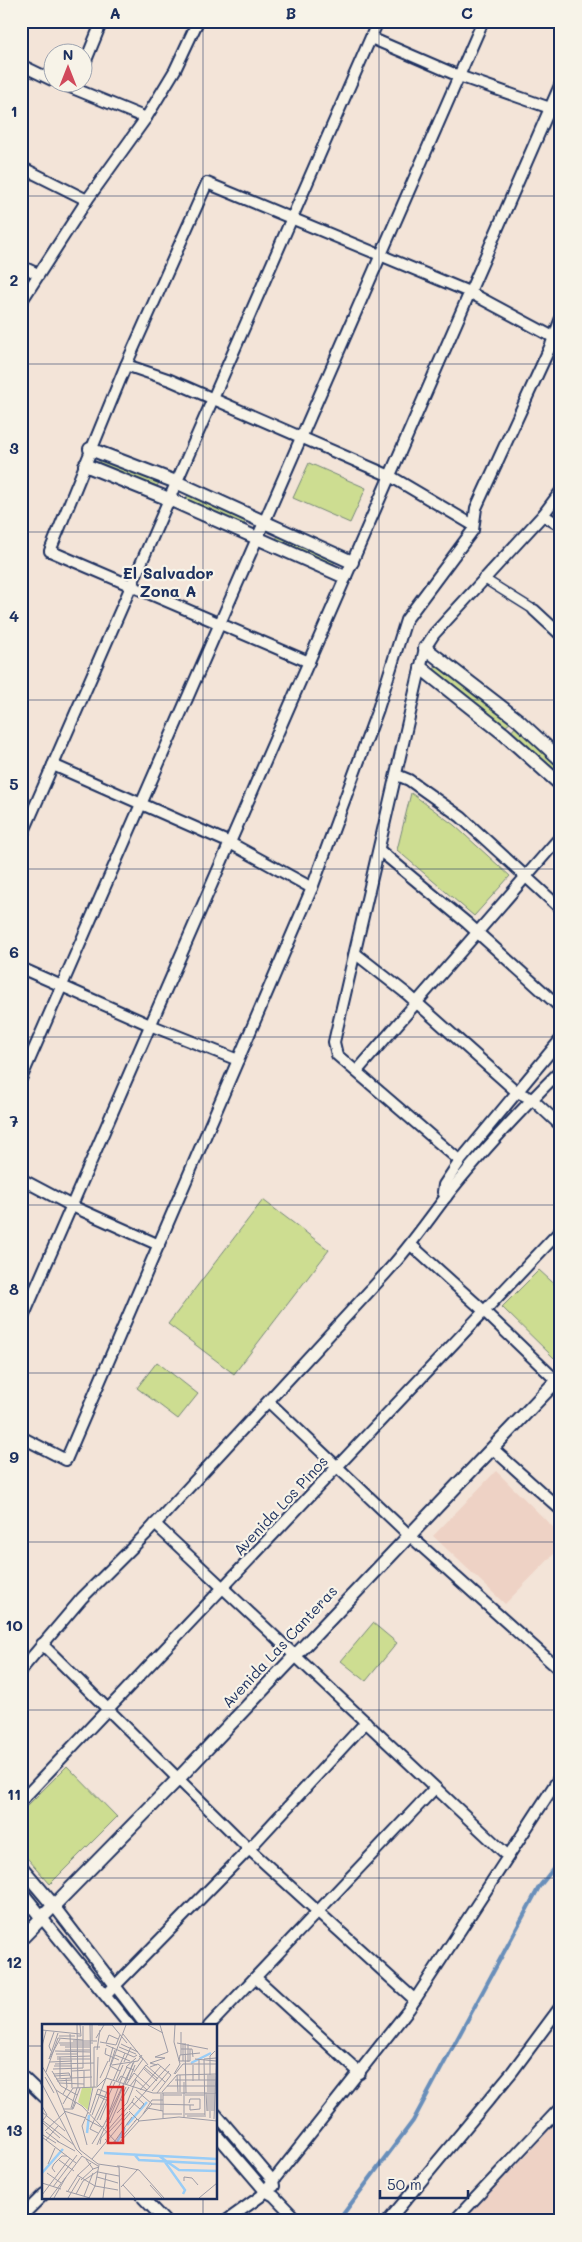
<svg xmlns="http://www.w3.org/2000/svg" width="582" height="2242" viewBox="0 0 582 2242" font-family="Mali,sans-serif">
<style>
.built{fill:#eed2c5}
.green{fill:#cddd91;stroke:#748678}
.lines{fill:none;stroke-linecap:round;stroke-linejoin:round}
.stream{stroke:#678eba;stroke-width:4}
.pedestrian-casing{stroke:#1b2f5e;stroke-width:11}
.minor-casing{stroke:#1b2f5e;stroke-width:14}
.tertiary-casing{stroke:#1b2f5e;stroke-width:16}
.pedestrian{stroke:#f7f3e8;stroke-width:8}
.minor{stroke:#f7f3e8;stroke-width:10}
.tertiary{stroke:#f7f3e8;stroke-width:12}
.grid{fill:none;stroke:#1b2f5e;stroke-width:1;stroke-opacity:0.55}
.labels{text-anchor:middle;stroke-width:4.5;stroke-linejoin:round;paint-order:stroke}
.street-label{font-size:15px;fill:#1b2f5e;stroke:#f7f3e8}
.neighbourhood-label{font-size:16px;font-weight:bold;fill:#1b2f5e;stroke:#f7f3e8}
.inset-river{fill:none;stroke:#99cdf7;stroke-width:2.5}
.inset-road{fill:none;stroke:#9d9ca7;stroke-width:1}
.view{fill:#d62828;fill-opacity:0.15;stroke:#d62828;stroke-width:2.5}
.inset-edge{fill:none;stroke:#1b2f5e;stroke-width:2.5}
.neatline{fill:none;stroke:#1b2f5e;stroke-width:2}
.grid-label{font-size:16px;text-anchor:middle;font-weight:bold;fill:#1b2f5e}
</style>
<rect width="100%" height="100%" fill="#f3e4d8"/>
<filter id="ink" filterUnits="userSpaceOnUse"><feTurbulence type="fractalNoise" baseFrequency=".02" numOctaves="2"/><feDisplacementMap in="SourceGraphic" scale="10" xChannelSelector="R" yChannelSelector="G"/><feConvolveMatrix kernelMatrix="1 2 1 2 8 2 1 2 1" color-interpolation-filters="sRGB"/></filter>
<g filter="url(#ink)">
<g class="built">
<polygon points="496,1471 561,1535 561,1547 505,1604 433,1536"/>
<polygon points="561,2117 561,2221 463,2221 530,2151"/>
</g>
<g class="green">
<polygon points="100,459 159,482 157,487 98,464"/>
<polygon points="309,463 366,488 350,523 293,498"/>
<polygon points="188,494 246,519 244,525 186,499"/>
<polygon points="279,534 335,560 333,566 276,539"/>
<polygon points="436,663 511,722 505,727 434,672"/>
<polygon points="516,726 561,767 561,777 511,732"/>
<polygon points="411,793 454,825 510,876 474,916 397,850"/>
<polygon points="263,1200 329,1250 234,1374 168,1324"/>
<polygon points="539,1270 561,1290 561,1351 554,1358 502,1307"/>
<polygon points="157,1362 198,1394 178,1419 137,1388"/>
<polygon points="373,1623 397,1643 366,1681 341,1661"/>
<polygon points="67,1766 117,1817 50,1884 21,1851 21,1812"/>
</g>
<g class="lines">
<polyline class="stream" points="338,2221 413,2121 539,1887 561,1859"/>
<defs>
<polyline id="pedestrian" points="483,578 534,610"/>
<g id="minor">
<polyline points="371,38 459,76 550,108 561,114"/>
<polyline points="21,65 52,80"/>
<polyline points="82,70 102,21"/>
<polyline points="58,82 146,118"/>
<polyline points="21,167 87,200"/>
<polyline points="21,266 38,274"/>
<polyline points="21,302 87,200 146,118 175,70 198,21"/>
<polyline points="126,365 170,380 390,476 473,525"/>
<polyline points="543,515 561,526"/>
<polyline points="534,610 561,635"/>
<polyline points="309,662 50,551 126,365 207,183 469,292 553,337"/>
<polyline points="53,765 230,843 312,888"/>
<polyline points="397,775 409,780 461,817 561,909"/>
<polyline points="21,838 378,21"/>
<polyline points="379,850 467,923 561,1008"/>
<polyline points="356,954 407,994 517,1092 532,1099 561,1126"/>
<polyline points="21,968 150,1025 238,1060"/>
<polyline points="357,1071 561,836"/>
<polyline points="21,1079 483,21"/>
<polyline points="460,1161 337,1055 334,1042 425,648 434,634 543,515 561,491"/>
<polyline points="21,1179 72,1206 159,1245"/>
<polyline points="446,1197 443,1192 444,1185 460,1161 561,1039"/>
<polyline points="411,1245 484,1311 561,1385"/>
<polyline points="21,1322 561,83"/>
<polyline points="269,1402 409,1535 561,1671"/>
<polyline points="21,1437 66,1460 312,888 378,709 406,620 473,530 476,508 551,345 561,318"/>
<polyline points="492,1448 561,1510"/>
<polyline points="155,1524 508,1856"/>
<polyline points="42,1644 249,1849 415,2000"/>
<path d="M21,1670L82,1598L146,1534L386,1273C408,1249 426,1223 445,1198C480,1153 521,1110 561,1070"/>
<polyline points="21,1801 561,1230"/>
<polyline points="54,1906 146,2026"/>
<polyline points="42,1918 130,2026"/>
<polyline points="256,1978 360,2073"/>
<polyline points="106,1995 249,1849 366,1722"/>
<polyline points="209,2026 435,1788"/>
<polyline points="21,2075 44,2097"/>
<polyline points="216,2114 273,2181 274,2186"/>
<polyline points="216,2134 265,2191 274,2196 298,2221"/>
<polyline points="143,2198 165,2221"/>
<polyline points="21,2217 44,2194"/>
<polyline points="226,2221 261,2196 409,2009 561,1775"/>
<polyline points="388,2221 512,2072 561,2006"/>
<polyline points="454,2221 561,2107"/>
</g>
<g id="tertiary">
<polyline points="90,449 176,482 352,562"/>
<polyline points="85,465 169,499 345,577"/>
<polyline points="425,648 518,720 561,760"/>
<polyline points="421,668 504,734 561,785"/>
<polyline points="21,1867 54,1906"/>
<polyline points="21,1892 42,1918"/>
<polyline points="21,1939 179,1778 561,1376"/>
</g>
</defs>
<use href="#pedestrian" class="pedestrian-casing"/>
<use href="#minor" class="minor-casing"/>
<use href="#tertiary" class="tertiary-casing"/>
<use href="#pedestrian" class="pedestrian"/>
<use href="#minor" class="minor"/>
<use href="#tertiary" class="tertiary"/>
</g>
</g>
<path class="grid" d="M203,21V2026M379,21V2221M21,196H561M21,364H561M21,532H561M21,700H561M21,869H561M21,1037H561M21,1205H561M21,1373H561M21,1542H561M21,1710H561M21,1878H561M21,2046H44M216,2046H561M203,2198V2221"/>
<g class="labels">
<g class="street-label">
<text transform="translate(281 1506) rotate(-47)" y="5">Avenida Los Pinos</text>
<text transform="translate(280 1647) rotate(-47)" y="5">Avenida Las Canteras</text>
</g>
<g class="neighbourhood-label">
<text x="168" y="579">El Salvador<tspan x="168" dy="18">Zona A</tspan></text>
</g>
</g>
<g transform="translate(42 2024)">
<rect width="175" height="175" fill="#f3e4d8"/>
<path d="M56,62L50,63L46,86L36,78L40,64Z" fill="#cddd91"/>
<path class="inset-river" d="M149,39L169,29M85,101L105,78M45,109L47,91M75,118L83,104M62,129L175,135M92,130L97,136L175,140M117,132L137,146L175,147M123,138L143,166L141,170M0,149L21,125"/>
<path class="inset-road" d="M35,1L36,64M48,1L49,63M50,1V17M56,1H70L85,19M106,1L121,9M0,6L38,10M139,8V31M16,9L7,35L18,15M28,10L30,64M81,10L106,41M17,12H33M35,12H39L38,1M54,14L62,1M31,17H55M58,18L74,21L78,11M17,19H51M64,19L67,11L76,15M135,19L166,25M141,19V37M143,19L144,69M79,20L96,28M146,20V38M18,21H48M64,21L92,33L95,31M0,22L4,7M23,23H48M77,23L94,30M64,24L63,30L77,36M139,25H150L151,33M23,26H48M55,26L58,6M73,26L68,42L78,47M9,27L7,22L12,8M13,27L48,28M14,30H36M73,31L88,37M15,33L49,32M18,33V54M15,35H48M153,35L174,37M157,35V56M137,37L138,31L158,29M137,37H148V25M8,38L30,37M67,38L71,23M82,38L89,23M13,40L52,39M70,41L96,37L100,31M115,41L108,39L123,34L113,33L126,28L118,1M151,41V57M0,42L14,66L38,126L56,140L77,143M12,42H30M102,43L116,55M108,43L116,40L129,51L115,69M101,44L115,57M11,45L41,44V2M92,46L84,43L94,34M10,47L19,62L35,71M30,47L48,46M42,47V63M4,48L16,14L41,16M92,48L101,35L97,32M12,50L27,49L29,54M132,50L138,40L132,18L133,1M133,50L141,40H174M135,51L174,50M135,51L136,68M138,51V68M166,51V68M170,51V68M172,51V68M12,52L28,51M3,53L12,69M30,54L50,53M58,54L66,37M14,55L30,54M93,55L105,66M133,56H174M15,57L30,56M71,57L83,29M74,57L81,41M76,57L79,52L87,56L93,41M78,58L85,43M17,59L42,60M0,60L34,125L40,131M83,60L91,39M84,61L92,49L108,63M55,62L56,33M88,62L104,41L123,58M125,62H174M52,63V23H58M14,66L25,73L31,64L55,63L64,54L111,69H175M94,66L110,80L152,81M98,66L119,42M104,67L128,40M110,67L127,47M120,68L135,51M168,68V32L173,27M121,69V94M164,69L165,87M166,69V87M168,69V94M170,69V87M172,69V87M21,70L25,63L24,54M54,70L58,71L66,74ZM119,70V87M121,71H140M143,71H162M92,74L90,78L98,85L102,80L93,72M79,77L87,63M147,79L148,75H158V85L148,86V81M21,80L25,73L40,82L76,120L97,97M0,82L5,91L1,96M29,84L35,64M105,84L121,87M22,85H31L34,78M30,85L38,64M87,86L104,67M22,87L44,94M46,87L51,63M87,87L97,97L137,93L175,97M0,88L23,107M48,89L56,65L66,69M75,89L85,79L94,56M101,90L110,76H121M121,90H140M143,90H163M50,91L84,1M145,92H162M142,93V58M163,93L162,35L174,34M65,94L78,59M44,95L59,103M172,95L175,26M0,96L32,121M55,96L73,58M58,96L66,77L58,73M96,96L110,80M64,97L68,99L84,63M1,99L18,114M61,103L92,38M63,105L82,60M3,107L23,88M4,108L17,118M56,109L48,105L70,57M66,109L86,88M1,111L14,119M0,113L34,139M79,114L95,95L92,98M63,115L69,120L73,117L90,93M4,116L16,102M15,117L33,127M50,120L61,102M58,120L59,114L90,78M45,121L40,102L46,88M55,121L62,105M40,132L56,142M44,135L51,145L57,143M50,135L88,89M17,136L32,147M6,140L13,124M75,142H77L78,174M77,142L97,146L122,174M13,148L10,144L12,140L20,132H25M56,148L77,152M5,149L19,159M35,151L53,162L76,166M55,153L76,159M39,156L51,145M142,157V153L150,154L156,161M0,159L19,165M81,161L93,174M108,161L120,174M11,163L35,131M79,163L96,145M24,167L48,174M26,167L36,151L49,139M34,170L41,157L56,147M0,171L28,134M42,172L51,149M8,174L40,132M12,174L24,153M26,174L38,154M47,174L53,162L57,141M61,174L64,150M157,174L175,159"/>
<path class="view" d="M66,63H81V119H66Z"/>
<rect width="175" height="175" class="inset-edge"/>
</g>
<rect width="582" height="2242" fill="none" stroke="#f7f3e8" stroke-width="55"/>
<g transform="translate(68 68)"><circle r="24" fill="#f7f3e8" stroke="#9fa5b1"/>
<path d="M0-4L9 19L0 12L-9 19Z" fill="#d1495b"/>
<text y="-8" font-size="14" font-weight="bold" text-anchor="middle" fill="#1b2f5e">N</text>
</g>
<path d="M380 2190v8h88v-8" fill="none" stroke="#1b2f5e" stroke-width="2.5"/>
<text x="387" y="2190" font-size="15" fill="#1b2f5e" stroke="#f7f3e8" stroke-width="4" paint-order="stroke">50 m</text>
<rect x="28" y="28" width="526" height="2186" class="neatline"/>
<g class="grid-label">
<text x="115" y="19">A</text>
<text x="291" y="19">B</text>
<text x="467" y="19">C</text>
<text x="14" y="117">1</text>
<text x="14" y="286">2</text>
<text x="14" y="454">3</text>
<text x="14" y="622">4</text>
<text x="14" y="790">5</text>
<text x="14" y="958">6</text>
<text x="14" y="1127">7</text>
<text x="14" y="1295">8</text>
<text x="14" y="1463">9</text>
<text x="14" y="1631">10</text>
<text x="14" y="1800">11</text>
<text x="14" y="1968">12</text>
<text x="14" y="2136">13</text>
</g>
</svg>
